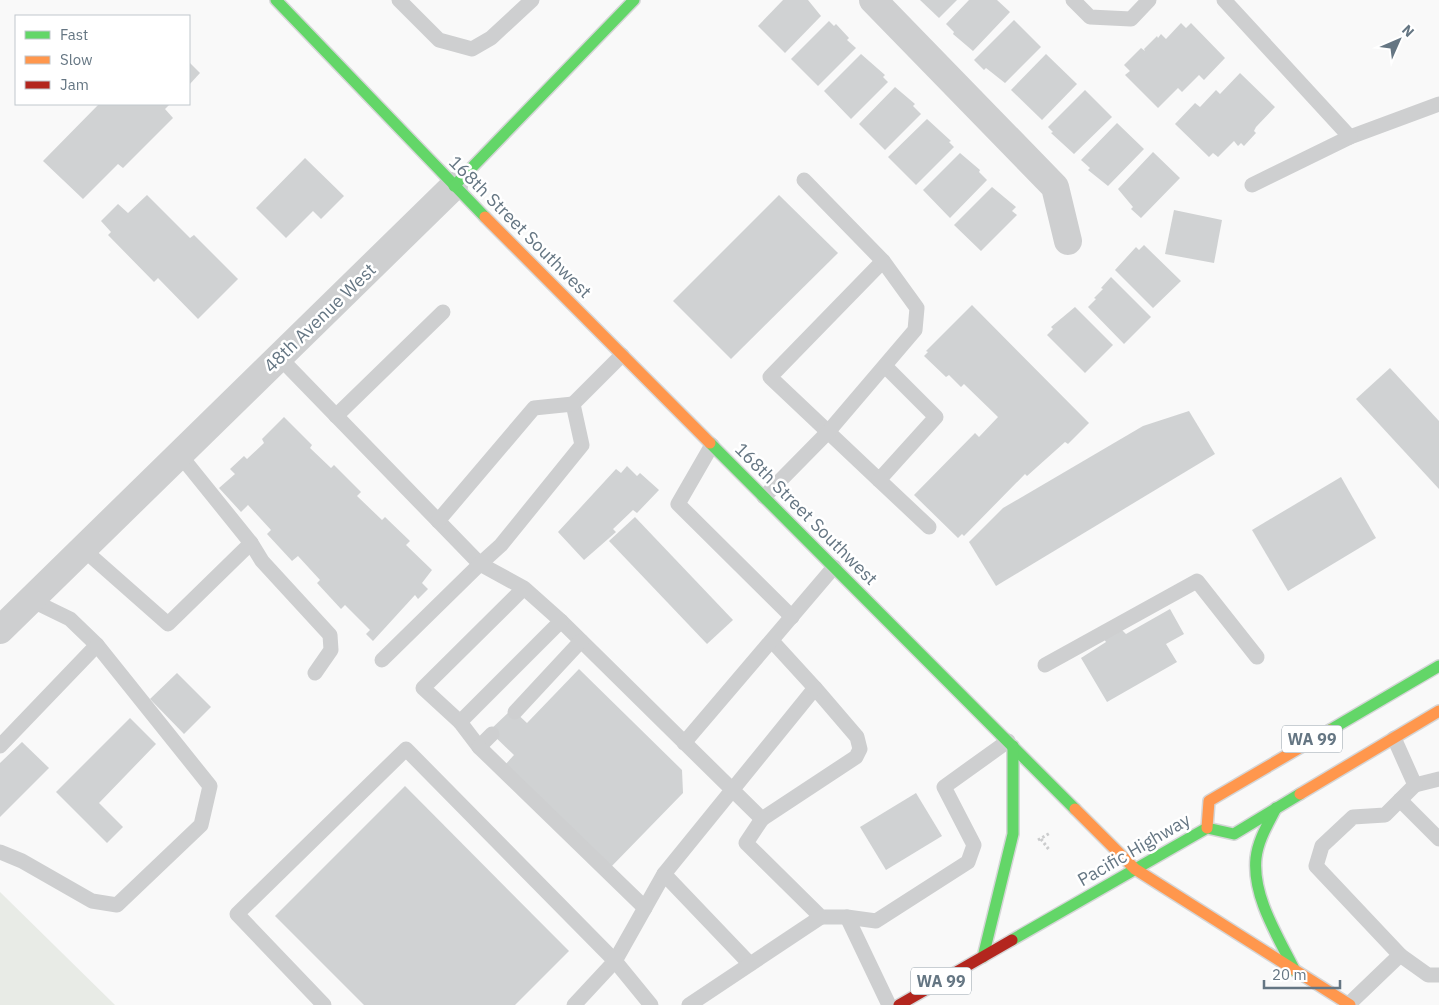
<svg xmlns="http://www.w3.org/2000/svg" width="1439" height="1005" viewBox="0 0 1439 1005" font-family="'IBM Plex Sans',sans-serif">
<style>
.green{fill:#e8ebe6}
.building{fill:#d0d2d3}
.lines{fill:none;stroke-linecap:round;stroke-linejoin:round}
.fast-casing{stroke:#d5d6d7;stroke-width:14}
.slow-casing{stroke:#d5d6d7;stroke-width:14}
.jam-casing{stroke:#d5d6d7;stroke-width:14}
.path{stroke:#cbcccd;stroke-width:3;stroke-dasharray:2.5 2.5;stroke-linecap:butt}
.lane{stroke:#cecfd0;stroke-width:15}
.street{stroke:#cecfd0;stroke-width:28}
.fast{stroke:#63d668;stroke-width:11}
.slow{stroke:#ff974d;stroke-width:11}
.jam{stroke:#b3261e;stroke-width:11}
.labels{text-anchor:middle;stroke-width:5;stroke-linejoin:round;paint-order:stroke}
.shield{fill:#fff;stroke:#939fa8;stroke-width:1}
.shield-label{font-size:16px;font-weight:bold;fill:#657683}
.street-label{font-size:18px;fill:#657683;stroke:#fff}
</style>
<rect width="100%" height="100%" fill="#f9f9f9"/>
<polygon class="green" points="0,892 115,1005 0,1005"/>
<g class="building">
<polygon points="783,0 808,0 821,16 785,53 758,26"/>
<polygon points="920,0 957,0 939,18"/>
<polygon points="969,0 997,0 1010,12 973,51 953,34 954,32 946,24"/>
<polygon points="1014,20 1041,47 1005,83 986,68 984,70 974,60"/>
<polygon points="829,21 834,26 836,24 849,38 847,40 856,48 818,86 791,59"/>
<polygon points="1181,23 1186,28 1191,23 1225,58 1204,80 1199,75 1182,92 1178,88 1158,108 1125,75 1130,71 1124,65 1141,48 1145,51 1144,49 1157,36 1158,38 1161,34 1166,39"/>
<polygon points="861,54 885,75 883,77 888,82 851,119 824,91"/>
<polygon points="1046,54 1077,84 1042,120 1011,90"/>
<polygon points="189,62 200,73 189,85"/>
<polygon points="1240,73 1275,107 1256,127 1254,131 1256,133 1244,146 1241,143 1238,146 1234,141 1218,157 1213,153 1209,157 1175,124 1195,103 1200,107 1216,90 1220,94"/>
<polygon points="895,87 915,104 913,106 921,114 885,150 859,124"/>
<polygon points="1085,90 1112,117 1074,154 1051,133 1053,132 1048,127"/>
<polygon points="99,104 170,104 165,109 173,118 123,168 118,164 83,199 43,161"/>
<polygon points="927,119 951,141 949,142 954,147 916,185 888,157"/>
<polygon points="1117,123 1144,149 1108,186 1088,170 1090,168 1081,160"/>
<polygon points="1153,152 1180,178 1141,218 1131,209 1133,207 1118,189"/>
<polygon points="960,153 980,170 979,172 987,180 950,218 923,190"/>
<polygon points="305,158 344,196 321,219 313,211 286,238 256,208"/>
<polygon points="992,187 1016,207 1012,211 1017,215 981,251 954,225"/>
<polygon points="147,195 190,238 194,235 238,279 198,319 158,278 154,282 108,235 111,232 101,221 118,204 128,213"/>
<polygon points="779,195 838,253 731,359 673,301"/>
<polygon points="1174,210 1222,220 1214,263 1165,254"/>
<polygon points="1144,245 1181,281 1153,308 1115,270 1136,247 1139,250"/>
<polygon points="1111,277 1151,317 1124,344 1088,307 1096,299 1094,298 1103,289 1101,288"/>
<polygon points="972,305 1089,423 1068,444 1065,442 1027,476 1025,474 964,536 962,534 958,538 914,495 975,433 979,437 998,417 964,384 961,387 949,375 946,377 924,356 928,352 926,351"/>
<polygon points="1075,307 1113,345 1085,373 1047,335 1053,329 1051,327"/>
<polygon points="1390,368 1439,421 1439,489 1356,399"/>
<polygon points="1189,411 1215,454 996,586 969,542 1003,508 1143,426"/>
<polygon points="284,417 312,445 310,448 331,468 334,465 361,492 357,496 382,520 385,517 410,541 406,545 432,570 422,583 428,589 418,599 415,595 373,641 366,634 370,630 345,605 341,609 317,583 320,580 298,556 292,561 267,534 271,530 248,505 241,512 219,488 235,474 230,469 244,456 247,459 264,443 262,439"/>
<polygon points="627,466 637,476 640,473 659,490 637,513 633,510 613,529 616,532 584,560 558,532 616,469 621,473"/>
<polygon points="1341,477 1376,538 1288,591 1252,530"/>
<polygon points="635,517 733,620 707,644 609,541"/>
<polygon points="1170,609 1184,634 1166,644 1177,662 1107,702 1081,658 1106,642 1104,639 1121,629 1126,634"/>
<polygon points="579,669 682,770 683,793 609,869 504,766 514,755 489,731 512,709 527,723"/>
<polygon points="177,673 211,707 184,734 150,699"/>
<polygon points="130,718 156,744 99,803 123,827 107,843 56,792"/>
<polygon points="22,742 49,768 0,817 0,763"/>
<polygon points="405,786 569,951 515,1005 364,1005 275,916"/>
<polygon points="916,793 942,836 886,870 860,827"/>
</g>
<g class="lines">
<defs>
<g id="fast">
<polyline points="276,0 485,217"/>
<polyline points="454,186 634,0"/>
<polyline points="710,443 1075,809"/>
<polyline points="1330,730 1439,666"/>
<path d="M1276,808C1268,824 1258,840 1256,858C1252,897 1279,938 1295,971"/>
<polyline points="1012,940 1207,828 1234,834 1300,794"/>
<polyline points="983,957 1013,834 1013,746"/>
</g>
<g id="slow">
<polyline points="485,217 710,443"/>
<polyline points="1300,794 1439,711"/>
<polyline points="1075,809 1135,869 1350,1005"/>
<polyline points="1207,828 1209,801 1330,730"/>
</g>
<polyline id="jam" points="899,1005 1012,940"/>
</defs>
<use href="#fast" class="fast-casing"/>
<use href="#slow" class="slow-casing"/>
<use href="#jam" class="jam-casing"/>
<g class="path">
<polyline points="1041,839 1050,851"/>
<polyline points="1038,840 1050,833"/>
</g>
<g class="lane">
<polyline points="399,0 439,40 472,49 491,38 532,0"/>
<polyline points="1073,0 1090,17 1131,19 1149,0"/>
<polyline points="1224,0 1350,137 1439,104"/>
<polyline points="1252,185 1350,137"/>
<polyline points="883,261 770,377 879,480 936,417 885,366"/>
<polyline points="279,357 480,564 501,545 582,445 573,404 622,355"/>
<polyline points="336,416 443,312"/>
<polyline points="712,445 678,504 792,617"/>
<polyline points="879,480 929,527"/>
<polyline points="764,497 828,432 915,330 917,308 883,261 804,180"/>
<polyline points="438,521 534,408 573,404"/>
<polyline points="251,543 262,561 330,635 331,650 315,673"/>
<polyline points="83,549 168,624 251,543 180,455"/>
<polyline points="561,621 762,819 856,757 860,749 857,737 815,688 664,874"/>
<polyline points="772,641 815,688"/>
<polyline points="382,660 480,564 524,588 423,688 460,722 561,621 524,588"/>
<polyline points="1045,665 1197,581 1257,657"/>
<polyline points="515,712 581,641"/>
<polyline points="460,722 479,747 492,734"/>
<polyline points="684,743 834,567"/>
<polyline points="0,746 97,645 70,619 31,600"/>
<polyline points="479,747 645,908"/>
<polyline points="1415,785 1439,779"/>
<polyline points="1400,800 1439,839"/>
<polyline points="762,819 746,843 821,917 847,917 876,921 968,862 974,845 944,787 1008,741"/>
<polyline points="0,852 22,861 92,901 117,905 201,825 210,786 97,645"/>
<polyline points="847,917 889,1005"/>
<polyline points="1400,955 1428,975 1439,975"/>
<polyline points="1349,1004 1400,955 1316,866 1322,846 1353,817 1385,815 1415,785 1394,738"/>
<polyline points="324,1005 237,914 406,749 615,961 574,1005"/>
<polyline points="651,1005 615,961 664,874 750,964"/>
<polyline points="689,1005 821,917"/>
</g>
<g class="street">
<polyline points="873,0 1055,187 1068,241"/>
<polyline points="0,630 454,186"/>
</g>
<use href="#fast" class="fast"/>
<use href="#slow" class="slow"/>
<use href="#jam" class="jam"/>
</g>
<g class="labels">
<g class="shield">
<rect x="1282" y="725.5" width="60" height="27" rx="4"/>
<rect x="911" y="967.5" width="60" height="27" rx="4"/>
</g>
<g class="shield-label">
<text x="1312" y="745">WA 99</text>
<text x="941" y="987">WA 99</text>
</g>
<g class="street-label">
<text transform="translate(520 227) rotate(45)" y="6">168th Street Southwest</text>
<text transform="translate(320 318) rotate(-44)" y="6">48th Avenue West</text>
<text transform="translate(806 514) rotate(45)" y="6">168th Street Southwest</text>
<text transform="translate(1134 850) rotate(-30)" y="6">Pacific Highway</text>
</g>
</g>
<rect x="15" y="15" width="175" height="90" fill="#ffffff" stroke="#c1c8cd"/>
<rect x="25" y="31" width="25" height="8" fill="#63d668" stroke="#c1c8cd"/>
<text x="60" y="40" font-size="15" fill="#657683">Fast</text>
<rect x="25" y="56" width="25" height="8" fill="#ff974d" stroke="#c1c8cd"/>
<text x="60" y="65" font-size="15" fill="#657683">Slow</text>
<rect x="25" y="81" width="25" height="8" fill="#b3261e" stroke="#c1c8cd"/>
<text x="60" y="90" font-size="15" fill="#657683">Jam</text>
<g transform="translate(1399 40) rotate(45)" stroke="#ffffff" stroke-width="4" paint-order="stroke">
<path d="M0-4L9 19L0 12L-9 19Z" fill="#657683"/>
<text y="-8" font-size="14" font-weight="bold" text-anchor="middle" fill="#657683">N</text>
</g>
<path d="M1264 980v8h76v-8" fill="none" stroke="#657683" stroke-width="2.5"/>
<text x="1272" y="980" font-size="15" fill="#657683" stroke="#ffffff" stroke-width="4" paint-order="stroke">20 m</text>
</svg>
